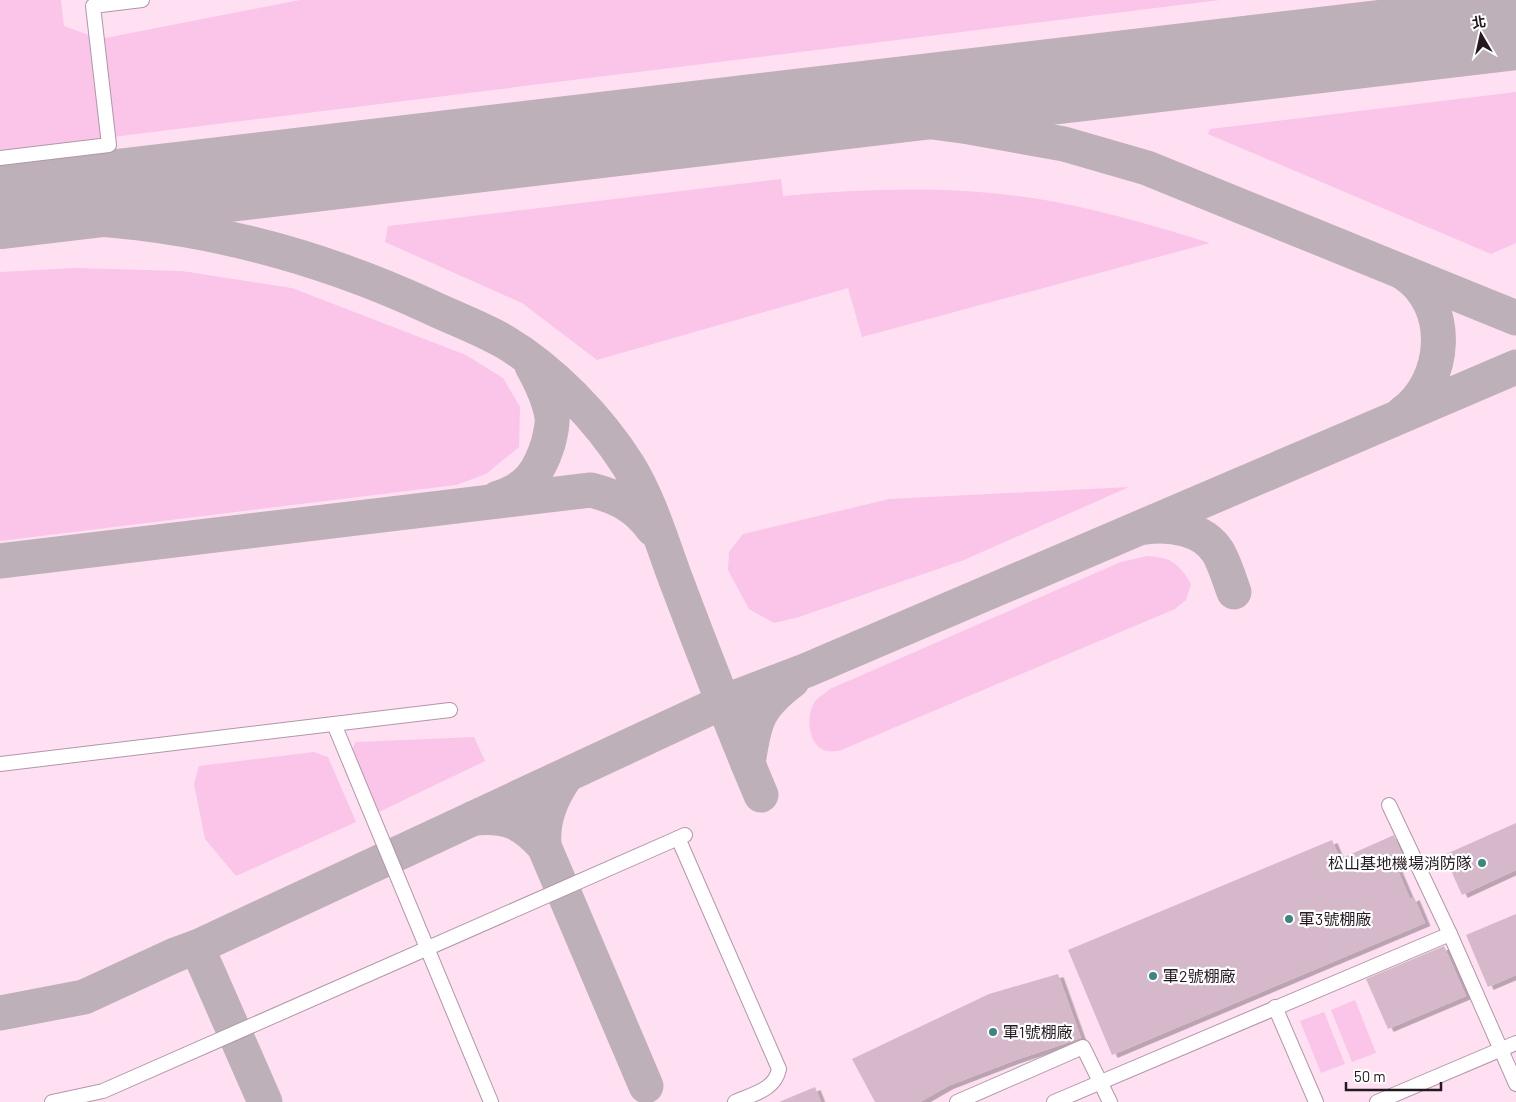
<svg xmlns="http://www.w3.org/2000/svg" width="1516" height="1102" viewBox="0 0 1516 1102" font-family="Barlow,'Noto Sans TC',sans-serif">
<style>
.built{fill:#ffe0f3}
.green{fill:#fac5e8}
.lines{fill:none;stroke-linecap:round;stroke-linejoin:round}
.taxiway{stroke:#bdb0b8;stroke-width:35}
.runway{stroke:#bdb0b8;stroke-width:86}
.building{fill:#d6b8cb;filter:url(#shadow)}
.minor-casing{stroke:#b296a8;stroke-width:16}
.minor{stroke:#fff;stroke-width:14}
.poi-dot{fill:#3d8580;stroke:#fff;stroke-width:2}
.labels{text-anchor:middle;stroke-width:4.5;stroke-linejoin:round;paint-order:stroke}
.poi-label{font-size:16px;fill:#241920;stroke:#fff;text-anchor:start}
</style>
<defs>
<filter id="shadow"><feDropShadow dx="5.5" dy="3" stdDeviation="0" flood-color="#0004"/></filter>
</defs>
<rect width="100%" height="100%" fill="#fff2fa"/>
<rect class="built" x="0" y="0" width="1516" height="1102"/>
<g class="green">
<polygon points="0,0 61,0 64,26 100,39 300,0 1220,0 0,151"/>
<polygon points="1516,92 1516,243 1491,254 1208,134 1210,129"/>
<path d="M781,179L783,196C874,188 966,185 1056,202C1108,212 1159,227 1210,243L862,337L848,288L597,360L522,303L385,242L388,226Z"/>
<polygon points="75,268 182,271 292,288 466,355 503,378 520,407 519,447 486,474 456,485 0,541 0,272"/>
<polygon points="1129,487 964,560 799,617 774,623 749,609 728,570 729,552 743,534 889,499"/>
<path d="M1147,556C1170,557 1179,563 1191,584L1186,600L1175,609L839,751C836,751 831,752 827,751C807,747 805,713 816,700C821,695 827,692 832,688L1121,562Z"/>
<polygon points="474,737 485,761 379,812 351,751 356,742"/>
<polygon points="314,752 328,757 356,822 236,876 205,839 194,784 199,766"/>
<polygon points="1355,1000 1376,1053 1352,1062 1331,1010"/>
<polygon points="1324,1012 1345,1064 1321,1073 1300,1021"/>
</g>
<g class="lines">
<g class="taxiway">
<polyline points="783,114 888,116 969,127 1064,144 1147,168 1516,318"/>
<path d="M0,214C46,216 92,217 138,223C238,235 337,264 428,306C453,318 481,328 505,342C552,370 599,419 628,465C651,502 663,547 679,588C705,657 732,726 761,795"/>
<path d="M1403,413C1447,381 1453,305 1404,273"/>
<path d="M498,498C528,489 539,472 548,444C550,436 553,425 552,417C549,398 541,382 532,366"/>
<path d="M1145,527C1171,524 1203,528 1218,552C1225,564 1229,579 1234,592"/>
<path d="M0,561L591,490C618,497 636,506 653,529"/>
<path d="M748,764C754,722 757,707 792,681"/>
<path d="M474,818C507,815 522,822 544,846C542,819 551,798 566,776"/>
<polyline points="544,846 646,1086"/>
<polyline points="197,947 265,1102"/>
<polyline points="0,1013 84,997 175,955 197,947 723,702 807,670 1516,367"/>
</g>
<polyline class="runway" points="0,206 1516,27"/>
</g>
<g class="building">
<polygon points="1516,823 1516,870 1462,895 1444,855"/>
<polygon points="1394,835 1404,860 1395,864 1410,899 1414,897 1425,923 1112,1055 1068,950 1332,840 1340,859"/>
<polygon points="1516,914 1516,975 1488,987 1466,935"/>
<polygon points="1444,946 1466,996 1388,1029 1366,979"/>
<polygon points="1058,974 1081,1038 1013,1061 948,1086 920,1102 875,1102 852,1059 989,994"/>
<polygon points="815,1087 821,1102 779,1102"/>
</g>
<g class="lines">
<defs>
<g id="minor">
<polyline points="0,158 109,145 93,6 142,0"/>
<polyline points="334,724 491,1102"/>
<polyline points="0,764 450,710"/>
<polyline points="1389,805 1450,934"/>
<path d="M678,838L779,1069C775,1090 753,1094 735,1102"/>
<polyline points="1275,1007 1316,1102"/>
<polyline points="52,1102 103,1091 685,835"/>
<polyline points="957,1102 1083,1047 1110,1102"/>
<polyline points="1054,1102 1450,934 1516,1084"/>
<polyline points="1377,1102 1516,1043"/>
</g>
</defs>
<use href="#minor" class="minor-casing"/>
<use href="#minor" class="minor"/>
</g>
<g class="poi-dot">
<circle cx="1482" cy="863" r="5"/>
<circle cx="1289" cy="919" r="5"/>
<circle cx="1153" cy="976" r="5"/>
<circle cx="993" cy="1032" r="5"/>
</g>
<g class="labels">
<g class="poi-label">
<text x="1472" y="869" text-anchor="end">松山基地機場消防隊</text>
<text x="1299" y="925">軍3號棚廠</text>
<text x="1163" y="982">軍2號棚廠</text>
<text x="1003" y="1038">軍1號棚廠</text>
</g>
</g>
<g transform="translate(1481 35) rotate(351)" stroke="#ffffff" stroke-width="4" paint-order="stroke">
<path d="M0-4L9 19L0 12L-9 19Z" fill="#241920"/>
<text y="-8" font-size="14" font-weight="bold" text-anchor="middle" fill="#241920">北</text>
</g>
<path d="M1346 1082v8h95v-8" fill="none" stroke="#241920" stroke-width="2.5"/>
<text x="1354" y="1082" font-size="15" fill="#241920" stroke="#ffffff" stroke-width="4" paint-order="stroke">50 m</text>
</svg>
